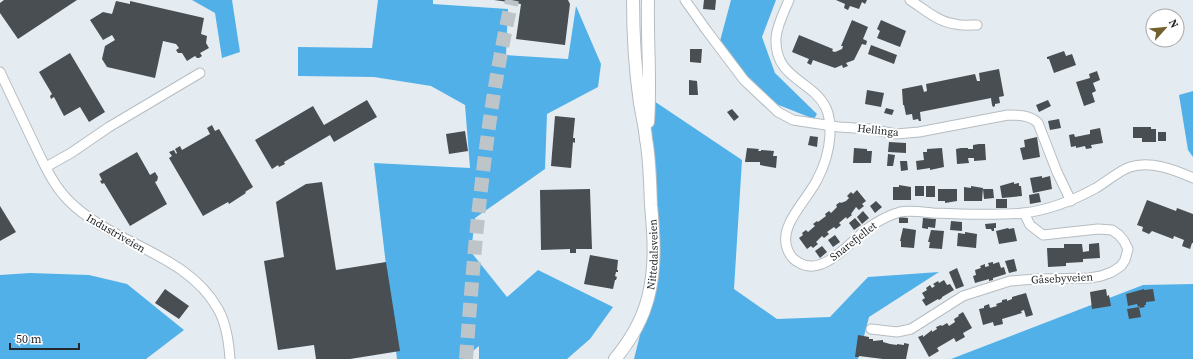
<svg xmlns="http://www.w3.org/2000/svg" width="1193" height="359" viewBox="0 0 1193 359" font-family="'Source Serif 4',serif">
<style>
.forest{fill:#52b0e9}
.building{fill:#484e52}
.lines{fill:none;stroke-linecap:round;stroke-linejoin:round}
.highway-tunnel{stroke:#bec5c9;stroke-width:14;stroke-dasharray:14 7;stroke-linecap:butt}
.minor-casing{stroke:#b6bdc2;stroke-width:11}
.major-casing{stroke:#b6bdc2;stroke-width:14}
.minor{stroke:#fff;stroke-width:9}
.major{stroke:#fff;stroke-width:12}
.labels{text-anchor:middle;stroke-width:4;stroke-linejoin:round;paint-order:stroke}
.street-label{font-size:11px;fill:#25282a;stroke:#fff}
</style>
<rect width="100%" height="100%" fill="#e4ecf1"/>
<g class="forest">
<polygon points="192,0 232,0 240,52 222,58 215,13"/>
<polygon points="378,0 433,0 433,4 508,9 506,55 568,59 576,6 601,64 598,87 547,114 545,169 475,218 471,252 507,297 538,270 613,307 590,339 567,359 479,359 479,346 463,359 397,359 374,163 470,168 465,105 431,86 374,77 298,76 298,47 372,48"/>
<polygon points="731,0 776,0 762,37 775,73 817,114 814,119 776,104 744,73 720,41"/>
<polygon points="639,91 742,160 734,289 777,319 830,317 868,277 939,272 869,317 858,359 634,359 644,319 654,262"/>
<polygon points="1193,91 1193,157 1188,150 1179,95"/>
<polygon points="30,273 89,275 127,284 184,330 146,359 0,359 0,275"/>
<polygon points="1193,284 1193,359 951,359 1143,285"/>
</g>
<g class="building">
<polygon points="4,0 77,0 18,39 0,13 0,3"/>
<polygon points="494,0 568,0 570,4 565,45 516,39 521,4"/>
<polygon points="704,0 716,0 715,10 703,9"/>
<polygon points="836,0 867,0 865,4 862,2 859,9 850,6 848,10 844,8 845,4"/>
<polygon points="116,1 130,4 130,1 204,18 201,34 207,36 206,43 209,48 200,53 202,56 199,58 197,58 195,56 187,61 182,53 178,53 176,50 179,48 176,44 163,41 155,78 107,67 102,59 105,46 115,40 112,35 103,40 90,20 103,12 112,14"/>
<polygon points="852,20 868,27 863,39 867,41 866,45 862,44 854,60 846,63 848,66 843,68 842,65 835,68 813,60 811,65 807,63 809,59 792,52 799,35 833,49 832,51 835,52 842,49 843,46 841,46"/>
<polygon points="881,20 906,31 900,47 877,38 880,31 877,29"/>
<polygon points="871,45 897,55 894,64 868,54"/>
<polygon points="690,49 702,49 701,63 690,62"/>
<polygon points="1064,51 1066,56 1072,54 1076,65 1054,73 1049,59 1047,59 1047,57"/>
<polygon points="70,53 105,112 89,122 80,107 64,116 54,97 51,99 50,96 52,94 39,72"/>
<polygon points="999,69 1004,96 999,97 1000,103 995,104 995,106 993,107 992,105 991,98 920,112 921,121 919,121 918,119 913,120 912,114 906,115 904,105 903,105 902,89 922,85 924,92 927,91 926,84 975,74 977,81 980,81 979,73"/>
<polygon points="1097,71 1100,80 1093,83 1096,91 1092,93 1095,102 1084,106 1076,82 1090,78 1089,74"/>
<polygon points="689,80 697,81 698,95 689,95"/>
<polygon points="867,90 884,93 881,107 865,104"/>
<polygon points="367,100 377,117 334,142 330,135 284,162 285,164 279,167 278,165 272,169 255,140 313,106 324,125"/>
<polygon points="1048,100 1051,106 1039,112 1036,105"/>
<polygon points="886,108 894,110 892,115 884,113"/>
<polygon points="732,109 739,117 734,121 727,112"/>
<polygon points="555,116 575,118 573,138 575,138 575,143 573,142 571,168 551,166"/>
<polygon points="1059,119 1061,128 1050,130 1048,121"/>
<polygon points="212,125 215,131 219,129 253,187 245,192 246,193 229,204 228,202 203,216 169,158 172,156 169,152 174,150 176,154 177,153 175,149 180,146 182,150 210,134 207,128"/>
<polygon points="1133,127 1151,127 1151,129 1156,129 1156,142 1142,142 1142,138 1133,138"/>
<polygon points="1100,128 1103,143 1091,145 1092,148 1086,149 1085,146 1076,148 1076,146 1071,147 1069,135 1074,134 1075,137 1090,134 1090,130"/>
<polygon points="465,131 468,151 449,154 446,134"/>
<rect x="1158" y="132" width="8" height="9"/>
<polygon points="810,136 818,137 817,147 808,145"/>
<polygon points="1037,137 1040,157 1023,160 1020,148 1025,147 1024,140"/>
<polygon points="889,142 906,143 906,153 888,152"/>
<polygon points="979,144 985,144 986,160 974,161 974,158 968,158 969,163 957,164 956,149 961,148 968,148 968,149 973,149 973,145"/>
<polygon points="747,148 759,149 758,151 761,151 761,150 774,151 773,156 777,156 776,168 760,165 760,162 745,162"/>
<polygon points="854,148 867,149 867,151 872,151 871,163 853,163"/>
<polygon points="942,148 944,167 930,170 930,168 917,170 916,161 924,160 923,152 927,152 927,149"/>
<polygon points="137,152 150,175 155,172 158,177 157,181 155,182 167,204 130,226 104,183 102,184 100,181 102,180 99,174"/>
<polygon points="888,154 895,155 893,166 887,166"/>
<polygon points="900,161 907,161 908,170 901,171"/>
<polygon points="1042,176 1042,178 1050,176 1052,189 1033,193 1030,178"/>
<polygon points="322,182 336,270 386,262 400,351 350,359 316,359 314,345 278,350 264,261 284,257 276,202 306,184"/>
<polygon points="1014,182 1014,184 1019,183 1019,186 1021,186 1022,196 1002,198 1000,186"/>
<polygon points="899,185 911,187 911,200 893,200 893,187 899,187"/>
<rect x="915" y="186" width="9" height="10"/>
<rect x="926" y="186" width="9" height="11"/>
<polygon points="971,186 983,188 982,201 964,201 964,187 971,188"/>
<polygon points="590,189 592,249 576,249 576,253 570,253 570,249 541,250 540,190"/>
<polygon points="938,189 957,189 957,201 945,203 945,201 938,201"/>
<polygon points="983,189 993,189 994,198 984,199"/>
<polygon points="857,190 866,201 862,204 864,206 859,210 856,207 851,214 852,215 847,219 846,217 839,223 841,225 836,229 834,227 827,232 829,234 824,238 822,236 816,242 818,244 813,248 811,246 807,249 799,238 803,235 802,233 806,230 808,232 815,226 813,224 817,221 818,222 826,216 825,214 829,211 831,213 837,207 836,205 840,202 841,203 846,201 849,198 847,196 851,192 853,194"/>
<polygon points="1039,193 1041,202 1030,204 1029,195"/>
<rect x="996" y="199" width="11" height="9"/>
<polygon points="1147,200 1176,211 1177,208 1193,214 1193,243 1192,243 1190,249 1182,246 1184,240 1174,236 1173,239 1152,231 1149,234 1142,231 1143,227 1137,225"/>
<polygon points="876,201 882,207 875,213 870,206"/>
<polygon points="0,206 16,232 0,241"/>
<polygon points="863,211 869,218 862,224 857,217"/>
<polygon points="899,217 908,218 908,223 899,223"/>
<polygon points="855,218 861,225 854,230 849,223"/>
<polygon points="923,218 936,219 935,228 928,227 928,229 922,228"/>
<polygon points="951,221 962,222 962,231 950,230"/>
<polygon points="996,223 996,228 994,228 994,231 992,231 991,229 986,229 985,224"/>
<polygon points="903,228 916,230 914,248 901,247 901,241 900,241"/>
<polygon points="1008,228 1009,229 1014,228 1017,241 999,244 996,231"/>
<polygon points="931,230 944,231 942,249 929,248 930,242 928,242"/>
<polygon points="965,232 977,234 976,248 957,246 958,233 965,234"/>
<polygon points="835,235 840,242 833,247 828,240"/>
<polygon points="1099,243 1100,258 1083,259 1083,262 1066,263 1066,266 1048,267 1047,248 1064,248 1064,244 1082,244 1083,252 1089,251 1089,244"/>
<polygon points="822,246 827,252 820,258 815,251"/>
<polygon points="590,255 618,260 617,270 618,270 618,272 616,272 615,276 617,277 616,280 615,280 613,289 584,284"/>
<polygon points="1014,259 1017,271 1009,273 1005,261"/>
<polygon points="993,262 993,264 999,262 1001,268 1004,267 1006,274 993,278 993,280 989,281 989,279 975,283 973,276 976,275 975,270 981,268 980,266 985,264 985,267 989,266 988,263"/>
<polygon points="957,268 964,286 956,289 949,272"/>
<polygon points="944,280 947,285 950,284 954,290 942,297 942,298 939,300 938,299 926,306 922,300 925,298 922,293 927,290 926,288 930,285 932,288 935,286 933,284 938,281 939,283"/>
<polygon points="165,289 189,306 179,319 155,303"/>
<polygon points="1106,289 1107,296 1109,295 1111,306 1092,309 1090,292"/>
<polygon points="1144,289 1144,290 1153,289 1155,301 1146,302 1146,305 1144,305 1145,307 1140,308 1139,306 1138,307 1137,304 1128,306 1126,294"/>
<polygon points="1026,293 1033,315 1026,317 1024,310 1021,311 1022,313 1002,319 1003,324 994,326 993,322 983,325 979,309 984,308 984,306 989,304 990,308 997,306 996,304 1002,302 1002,300 1007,299 1007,301 1012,299 1012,297"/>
<polygon points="1139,307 1141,317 1129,319 1127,309"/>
<polygon points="963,312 972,328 963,333 965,337 956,342 954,338 937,348 939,351 929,357 918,337 923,335 923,337 932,330 932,332 937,329 936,327 941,325 942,326 947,323 949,326 955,322 954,319 959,316 958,315"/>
<polygon points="858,335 869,337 869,339 873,339 873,341 883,340 883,342 890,344 897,345 897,344 904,345 904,343 909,344 906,359 883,359 859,356 859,357 855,357"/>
</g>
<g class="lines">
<path class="highway-tunnel" d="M466,359C475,238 485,118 512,0"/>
<defs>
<g id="minor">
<path d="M685,0L707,31L744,80L778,112L793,120L839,127L870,129L896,134L919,132L1008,115C1018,115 1030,115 1038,123L1057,172L1071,201"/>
<path d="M789,0C784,12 777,25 776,38C774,78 811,80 825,106C830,115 830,125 830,135C829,151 824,167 817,180C807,200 779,225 787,248C789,254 792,259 798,262C823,279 852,239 871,226C880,220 889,215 900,212C910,210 923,212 933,213C956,214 979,215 1002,214C1009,214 1017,214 1024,213C1049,210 1074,200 1096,188C1106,182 1120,170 1130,167C1150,160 1175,170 1193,178"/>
<path d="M910,0C924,9 938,22 955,24C962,26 970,25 977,25"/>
<path d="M0,72C13,99 26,127 39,154C47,170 55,187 68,200C112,245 186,252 218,309C226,323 229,344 230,359"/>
<polyline points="46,167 71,153 109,127 200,73"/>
<polyline points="871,329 897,332 911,329 963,296 1010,281 1037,279 1089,278 1101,276 1112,272 1121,266 1125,260 1128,249 1124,241 1119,235 1112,230 1098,229 1043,235 1030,225 1024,213"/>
</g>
<g id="major">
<path d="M648,0C647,41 651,82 648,122"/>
<path id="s1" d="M615,359C630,341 642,321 648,298C656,268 654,236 651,205C650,183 650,160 646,139C645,127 642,115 640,103C635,69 633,34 633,0"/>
</g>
</defs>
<use href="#minor" class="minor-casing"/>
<use href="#major" class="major-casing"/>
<use href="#minor" class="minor"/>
<use href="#major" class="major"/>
</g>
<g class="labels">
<g class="street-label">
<text transform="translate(878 130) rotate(6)" y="4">Hellinga</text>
<text transform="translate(116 233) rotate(30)" y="4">Industriveien</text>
<text transform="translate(853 241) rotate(-38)" y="4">Snarefjellet</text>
<text dy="4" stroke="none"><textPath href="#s1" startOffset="114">Nittedalsveien</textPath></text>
<text transform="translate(1062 278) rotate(-3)" y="4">Gåsebyveien</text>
</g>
</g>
<g transform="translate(1165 28) rotate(63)"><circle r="19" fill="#ffffff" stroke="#a8a9aa"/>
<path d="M0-3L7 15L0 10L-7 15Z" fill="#73602f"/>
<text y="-6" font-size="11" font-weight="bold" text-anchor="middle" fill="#25282a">N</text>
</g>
<path d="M10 343v6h69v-6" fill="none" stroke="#25282a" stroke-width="2"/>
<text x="16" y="343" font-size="12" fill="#25282a" stroke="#ffffff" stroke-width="3" paint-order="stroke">50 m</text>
</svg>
